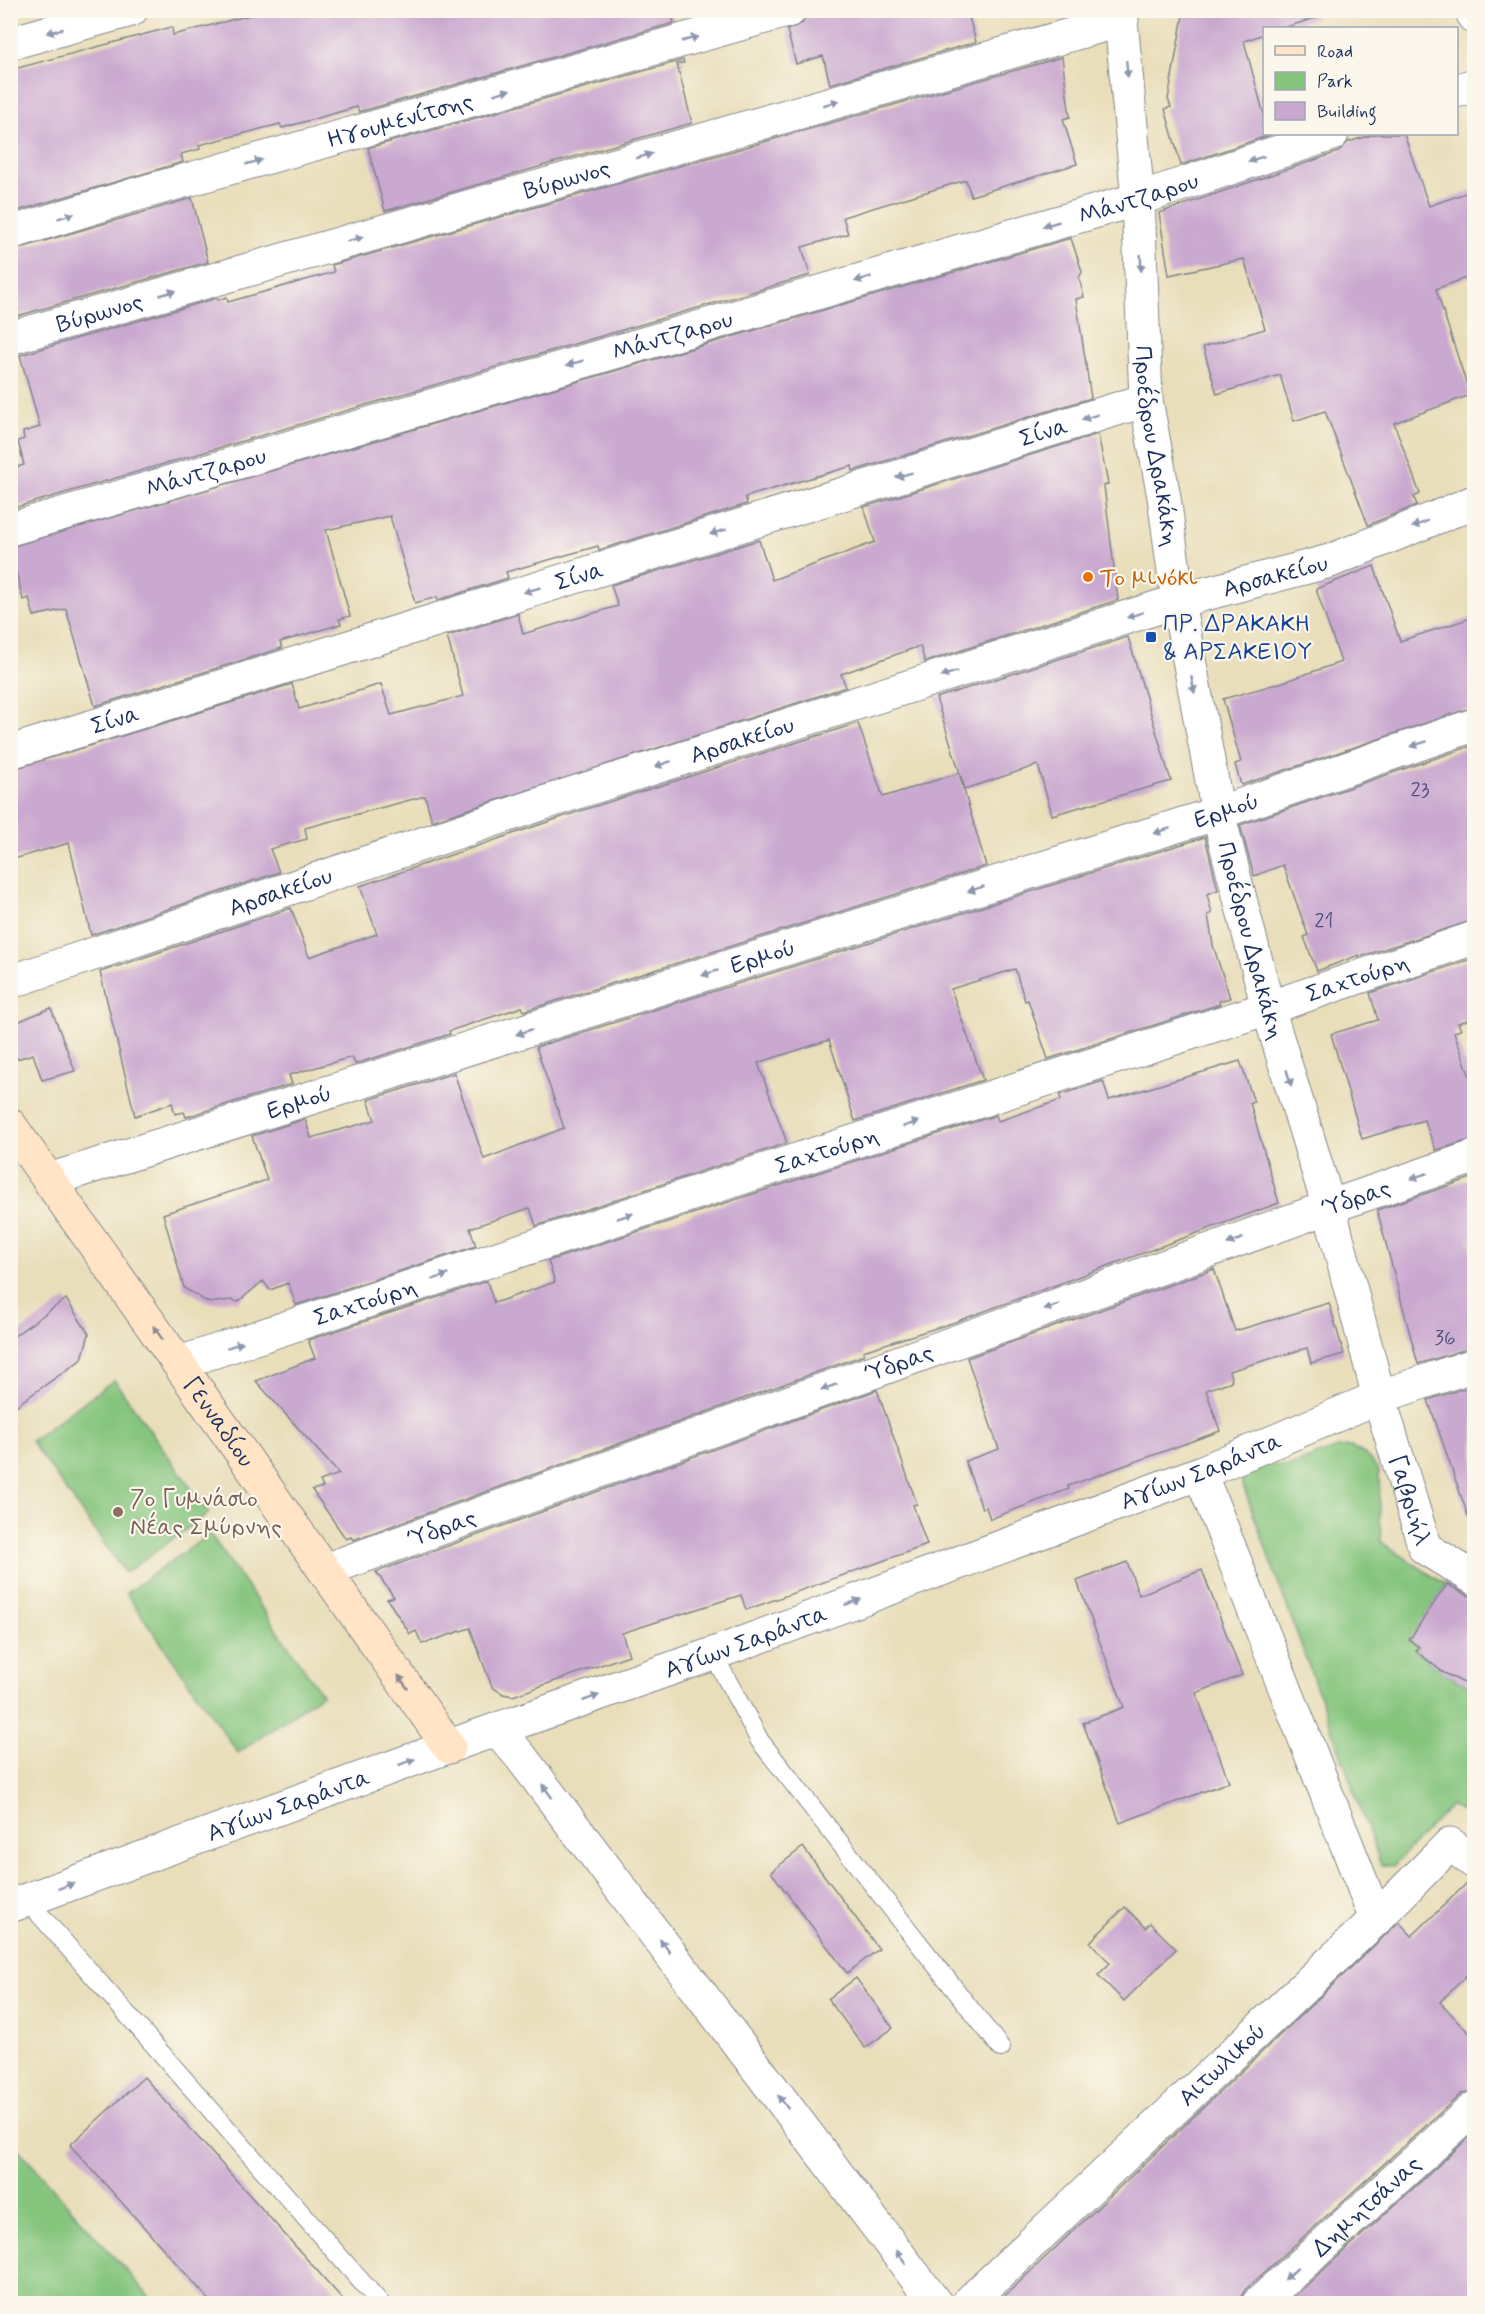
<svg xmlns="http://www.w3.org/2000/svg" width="1485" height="2314" viewBox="0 0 1485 2314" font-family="Mynerve,sans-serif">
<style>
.green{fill:#85c57d;stroke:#507a6e;stroke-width:1.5}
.building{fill:#caa9d0}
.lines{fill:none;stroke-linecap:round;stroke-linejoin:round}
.lane-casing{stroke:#82868c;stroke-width:20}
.street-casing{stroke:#82868c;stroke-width:35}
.secondary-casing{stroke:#82868c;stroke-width:35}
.lane{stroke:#fff;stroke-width:18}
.street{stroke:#fff;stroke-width:33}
.secondary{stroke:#ffe4c6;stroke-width:33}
.oneway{fill:#8d97ae}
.oneway2{fill:#8d8a92}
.food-dot{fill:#e8710a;stroke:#fbf7ec;stroke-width:2}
.transit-dot{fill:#1a4fb4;stroke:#fbf7ec;stroke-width:2}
.education-dot{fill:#8d6e63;stroke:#fbf7ec;stroke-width:2}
.labels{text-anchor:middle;stroke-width:4.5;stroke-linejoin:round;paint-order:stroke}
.number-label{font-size:21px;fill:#474e7a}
.street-label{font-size:24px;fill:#1b2f5e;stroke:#fbf7ec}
.food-label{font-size:24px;fill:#c56008;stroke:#fbf7ec;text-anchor:start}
.transit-label{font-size:24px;fill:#164399;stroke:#fbf7ec;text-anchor:start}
.education-label{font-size:24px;fill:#785e54;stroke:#fbf7ec;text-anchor:start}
</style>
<rect width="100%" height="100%" fill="#fbf7ec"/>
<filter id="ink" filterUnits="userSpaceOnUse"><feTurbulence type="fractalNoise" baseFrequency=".0167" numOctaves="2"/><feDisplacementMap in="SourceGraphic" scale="12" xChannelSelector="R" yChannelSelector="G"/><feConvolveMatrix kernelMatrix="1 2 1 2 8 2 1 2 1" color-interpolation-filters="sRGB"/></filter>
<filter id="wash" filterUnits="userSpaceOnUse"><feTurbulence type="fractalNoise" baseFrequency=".008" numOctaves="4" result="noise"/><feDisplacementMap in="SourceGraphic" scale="24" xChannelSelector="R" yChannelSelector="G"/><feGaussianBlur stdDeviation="1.35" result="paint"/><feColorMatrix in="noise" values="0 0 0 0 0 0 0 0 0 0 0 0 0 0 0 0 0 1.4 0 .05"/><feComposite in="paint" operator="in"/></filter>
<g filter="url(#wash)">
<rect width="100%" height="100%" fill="#e9deba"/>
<g class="green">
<polygon points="114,1380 209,1513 125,1573 31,1441"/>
<polygon points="1351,1447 1365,1454 1379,1470 1381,1542 1446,1585 1410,1640 1419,1647 1416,1651 1444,1673 1474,1690 1474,1820 1451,1805 1393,1866 1381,1865 1240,1477 1266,1464 1288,1467 1337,1448"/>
<polygon points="210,1534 322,1694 238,1753 126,1593"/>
<polygon points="11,2141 155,2303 11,2303"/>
</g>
<g id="blocks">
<g class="building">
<polygon points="270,10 671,10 674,23 359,112 357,107 282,128 280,124 199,145 200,149 181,154 183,162 10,213 10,70 172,27 173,35"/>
<polygon points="808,10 967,10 976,42 830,84 823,56 796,64 787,30 803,23"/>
<polygon points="1184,10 1315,10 1316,18 1283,28 1264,28 1264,34 1244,41 1264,115 1264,134 1270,135 1181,165 1165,109 1171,107 1168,99"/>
<polygon points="1062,57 1070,117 1063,119 1077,164 971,196 966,180 843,217 848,234 802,247 810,275 10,509 10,469 24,465 18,441 24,439 23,432 40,427 20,355 217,298 218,300 227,297 228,302 334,272 332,265"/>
<polygon points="683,60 684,63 677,64 692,123 385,211 368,148"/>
<polygon points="1375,134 1404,134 1429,206 1474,190 1474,275 1436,289 1470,395 1394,423 1420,494 1414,497 1417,505 1368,525 1325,411 1294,421 1280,375 1217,394 1203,347 1265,329 1244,259 1169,275 1159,213 1338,152 1348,142"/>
<polygon points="192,198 208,262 10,318 10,251"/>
<polygon points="1071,238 1082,272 1079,278 1084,297 1076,299 1091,398 853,471 852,466 745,497 747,504 599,550 598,546 506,572 508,578 438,600 437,597 415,603 390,516 326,530 350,616 339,619 341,624 280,642 282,648 95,706 66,609 34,616 29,598 23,600 10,547"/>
<polygon points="1098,434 1108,484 1104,486 1118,600 925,662 920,646 841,674 846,687 432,821 425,796 305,828 307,839 270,849 279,872 91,935 69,843 10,860 10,770 292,684 299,709 381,684 391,715 463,696 447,636 518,614 523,634 618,606 611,585 759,540 772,580 875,542 864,507"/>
<polygon points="1374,566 1400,641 1474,617 1474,707 1241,785 1235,764 1241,762 1223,699 1280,683 1341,662 1316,589"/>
<polygon points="1128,637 1171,781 1052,815 1038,765 965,789 936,698"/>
<polygon points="858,723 883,797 959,773 986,866 524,1011 522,1007 449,1031 450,1034 441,1037 355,1064 352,1057 289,1075 292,1084 186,1117 184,1112 175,1114 172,1103 135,1116 100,972 291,908 309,957 377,934 360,886 577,812"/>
<polygon points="1474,745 1474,920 1359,957 1359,955 1317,971 1304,937 1308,935 1283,865 1254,876 1240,825"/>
<polygon points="1205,837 1218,890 1207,894 1212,913 1208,915 1213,945 1230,998 1219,1001 1220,1004 1048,1059 1028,1000 1025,1001 1015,969 951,989 983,1080 855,1121 829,1040 758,1063 787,1143 536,1226 530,1208 470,1228 476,1246 296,1305 288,1283 270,1290 263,1281 238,1302 232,1300 209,1303 184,1288 163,1214 267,1180 252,1136 305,1119 311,1138 375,1120 368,1100 454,1073 484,1159 564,1128 536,1047"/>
<polygon points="1474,958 1474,1018 1458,1023 1461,1030 1454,1032 1474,1088 1474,1139 1436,1150 1424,1120 1362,1139 1331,1034 1378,1020 1370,993"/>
<polygon points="51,1008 75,1071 42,1080 33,1054 17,1059 10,1041 10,1025"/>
<polygon points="1240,1061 1254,1102 1250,1103 1279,1203 955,1322 863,1351 864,1355 353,1540 351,1537 346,1539 312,1490 323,1487 320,1481 339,1474 256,1381 315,1358 308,1340 487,1281 494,1303 555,1282 548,1261 762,1191 996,1115 998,1121 1061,1100 1060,1095 1103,1081 1109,1100"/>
<polygon points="1474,1177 1474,1244 1472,1244 1467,1234 1474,1254 1474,1347 1418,1364 1377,1210"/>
<polygon points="1214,1269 1235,1331 1329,1303 1344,1354 1311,1363 1307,1348 1229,1371 1232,1381 1206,1390 1220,1431 1068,1486 1069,1489 990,1519 986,1507 982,1508 965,1461 999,1449 967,1358"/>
<polygon points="66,1299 89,1334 82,1359 10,1410 10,1339"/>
<polygon points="1474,1385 1474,1518 1469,1519 1428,1400"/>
<polygon points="877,1390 917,1504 913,1505 927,1545 746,1610 741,1595 622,1633 629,1655 513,1696 503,1694 492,1687 470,1628 422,1644 416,1631 410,1634 387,1599 394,1597 376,1572"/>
<polygon points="1127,1562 1139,1595 1202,1570 1242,1675 1196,1693 1229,1782 1120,1823 1083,1723 1124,1707 1077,1581"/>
<polygon points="1447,1584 1464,1594 1474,1597 1474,1688 1444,1673 1416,1651 1419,1647 1409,1640"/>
<polygon points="803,1847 879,1949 847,1973 771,1872"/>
<polygon points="1470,1880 1474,1880 1474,1968 1440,2002 1474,2038 1474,2090 1461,2094 1245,2290 1240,2298 1240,2304 996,2304 1399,1922 1412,1936"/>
<polygon points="1125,1907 1146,1928 1150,1923 1176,1949 1124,2001 1098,1975 1110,1963 1090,1942"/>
<polygon points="856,1978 893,2028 865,2048 828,1999"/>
<polygon points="144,2077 347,2304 213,2304 70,2145"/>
<polygon points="1474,2133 1474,2304 1286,2304"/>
</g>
</g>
</g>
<g filter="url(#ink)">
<use href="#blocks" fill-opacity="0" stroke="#82868c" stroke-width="1.5"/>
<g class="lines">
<defs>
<g id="lane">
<polyline points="713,1654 760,1741 1001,2048"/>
<polyline points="27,1900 381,2304"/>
</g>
<g id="street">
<path id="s1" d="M1120,10L1138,199L1146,400L1164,497L1178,601L1218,813L1268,1008L1329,1207L1379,1397L1425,1548L1474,1578"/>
<polyline points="1472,10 1474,17"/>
<polyline points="10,43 131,10"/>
<polyline points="1456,91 1474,85"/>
<path id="s2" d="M10,233L134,195L790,10"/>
<path id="s3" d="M10,338L1122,20"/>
<path id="s4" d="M10,529L1138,199L1332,134"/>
<path id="s5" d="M10,752L1146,400"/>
<path id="s6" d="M10,982L571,794L1178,601L1330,561L1474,502"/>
<path id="s7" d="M49,1180L1218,813L1474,725"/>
<path id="s8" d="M179,1363L756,1173L1268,1008L1474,938"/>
<polyline points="1200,1473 1376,1919"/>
<path id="s9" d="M325,1570L1329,1207L1474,1157"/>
<polyline points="498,1730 521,1757 936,2304"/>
<path id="s10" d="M10,1906L472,1738L713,1654L1200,1473L1379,1397L1474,1365"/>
<path id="s11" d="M967,2304L1376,1919L1450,1844L1474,1862"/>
<path id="s12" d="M1258,2304L1474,2108"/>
</g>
<g id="secondary">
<path id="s13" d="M10,1125L449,1747"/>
</g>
</defs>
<use href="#lane" class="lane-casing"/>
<use href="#street" class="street-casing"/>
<use href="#secondary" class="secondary-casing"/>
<use href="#lane" class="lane"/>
<use href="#street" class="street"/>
<use href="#secondary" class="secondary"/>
</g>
<defs><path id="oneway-solid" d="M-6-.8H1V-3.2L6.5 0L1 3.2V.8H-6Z" transform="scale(1.5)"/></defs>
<g class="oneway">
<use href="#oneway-solid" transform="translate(55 31) rotate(165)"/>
<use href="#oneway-solid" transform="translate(690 39) rotate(-16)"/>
<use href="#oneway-solid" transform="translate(1127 69) rotate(85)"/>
<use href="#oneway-solid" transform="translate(502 92) rotate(-16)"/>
<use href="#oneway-solid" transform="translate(831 103) rotate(-16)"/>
<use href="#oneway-solid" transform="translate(644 156) rotate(-16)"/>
<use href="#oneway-solid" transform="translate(1256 159) rotate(161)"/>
<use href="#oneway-solid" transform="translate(254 162) rotate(-16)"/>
<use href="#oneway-solid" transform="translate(66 216) rotate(-17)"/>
<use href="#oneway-solid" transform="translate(1051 224) rotate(164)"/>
<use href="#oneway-solid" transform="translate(355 239) rotate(-16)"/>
<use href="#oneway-solid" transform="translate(1141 263) rotate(88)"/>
<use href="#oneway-solid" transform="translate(863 279) rotate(164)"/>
<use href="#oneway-solid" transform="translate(168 293) rotate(-16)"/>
<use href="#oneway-solid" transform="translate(575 363) rotate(164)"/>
<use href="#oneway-solid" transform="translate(1090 417) rotate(163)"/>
<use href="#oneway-solid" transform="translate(904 475) rotate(163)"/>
<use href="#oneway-solid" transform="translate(1420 524) rotate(158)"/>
<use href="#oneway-solid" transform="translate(718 532) rotate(163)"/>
<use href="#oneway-solid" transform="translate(532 590) rotate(163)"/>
<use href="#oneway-solid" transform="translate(1135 615) rotate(162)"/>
<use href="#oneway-solid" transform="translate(949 674) rotate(162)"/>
<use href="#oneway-solid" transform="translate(1193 685) rotate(79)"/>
<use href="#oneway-solid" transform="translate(1419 744) rotate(161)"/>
<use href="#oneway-solid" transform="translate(663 764) rotate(162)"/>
<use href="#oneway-solid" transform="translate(1162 831) rotate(162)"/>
<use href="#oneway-solid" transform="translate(976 889) rotate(162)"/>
<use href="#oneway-solid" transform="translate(710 973) rotate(162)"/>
<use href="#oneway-solid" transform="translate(524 1032) rotate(162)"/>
<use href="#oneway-solid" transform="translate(1289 1078) rotate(73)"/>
<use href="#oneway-solid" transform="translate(911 1124) rotate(-18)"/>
<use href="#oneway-solid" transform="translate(1419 1176) rotate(161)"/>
<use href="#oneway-solid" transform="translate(625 1216) rotate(-18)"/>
<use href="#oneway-solid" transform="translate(1235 1241) rotate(160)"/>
<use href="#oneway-solid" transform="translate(440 1277) rotate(-18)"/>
<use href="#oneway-solid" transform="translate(1052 1307) rotate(160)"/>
<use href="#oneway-solid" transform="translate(235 1345) rotate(-18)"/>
<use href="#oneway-solid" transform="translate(829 1387) rotate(160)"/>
<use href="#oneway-solid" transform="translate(853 1602) rotate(-20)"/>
<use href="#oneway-solid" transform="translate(591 1698) rotate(-20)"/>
<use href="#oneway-solid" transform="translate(407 1762) rotate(-20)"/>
<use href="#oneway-solid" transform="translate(547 1791) rotate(-127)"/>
<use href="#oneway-solid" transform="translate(66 1886) rotate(-20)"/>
<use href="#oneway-solid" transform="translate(665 1946) rotate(-127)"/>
<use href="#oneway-solid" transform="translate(783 2102) rotate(-127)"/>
<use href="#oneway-solid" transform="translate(901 2257) rotate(-127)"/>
<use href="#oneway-solid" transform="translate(1291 2274) rotate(138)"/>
</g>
<g class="oneway2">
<use href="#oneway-solid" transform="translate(158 1333) rotate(-125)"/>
<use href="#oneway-solid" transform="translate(403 1682) rotate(-125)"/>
</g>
</g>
<circle class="food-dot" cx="1088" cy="577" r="6"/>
<rect class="transit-dot" x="1145" y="631" width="12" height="12" rx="3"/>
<circle class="education-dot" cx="118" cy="1512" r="6"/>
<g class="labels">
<g class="number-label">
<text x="1420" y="796">23</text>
<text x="1324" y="927">21</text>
<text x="1445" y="1344">36</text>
</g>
<g class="street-label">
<text dy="8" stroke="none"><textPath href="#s2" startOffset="406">Ηγουμενίτσης</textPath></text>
<text dy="8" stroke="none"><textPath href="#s3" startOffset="579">Βύρωνος</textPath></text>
<text dy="8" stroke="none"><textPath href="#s4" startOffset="1176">Μάντζαρου</textPath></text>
<text dy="8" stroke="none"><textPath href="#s3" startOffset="93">Βύρωνος</textPath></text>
<text dy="8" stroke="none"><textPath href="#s4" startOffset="690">Μάντζαρου</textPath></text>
<text dy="8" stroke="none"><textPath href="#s5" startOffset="1082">Σίνα</textPath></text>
<text dy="8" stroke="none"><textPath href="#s1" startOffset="438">Προέδρου Δρακάκη</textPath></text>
<text dy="8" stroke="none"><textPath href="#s4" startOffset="204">Μάντζαρου</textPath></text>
<text dy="8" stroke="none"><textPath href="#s6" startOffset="1329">Αρσακείου</textPath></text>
<text dy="8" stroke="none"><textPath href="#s5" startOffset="596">Σίνα</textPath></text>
<text dy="8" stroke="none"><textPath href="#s5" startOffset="110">Σίνα</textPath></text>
<text dy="8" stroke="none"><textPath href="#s6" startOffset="771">Αρσακείου</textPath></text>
<text dy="8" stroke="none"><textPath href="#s7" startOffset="1234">Ερμού</textPath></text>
<text dy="8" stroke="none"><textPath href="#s6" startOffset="285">Αρσακείου</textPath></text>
<text dy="8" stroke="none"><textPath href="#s1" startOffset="942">Προέδρου Δρακάκη</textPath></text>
<text dy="8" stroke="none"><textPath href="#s7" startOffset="748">Ερμού</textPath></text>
<text dy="8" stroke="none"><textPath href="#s8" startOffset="1240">Σαχτούρη</textPath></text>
<text dy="8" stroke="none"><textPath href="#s7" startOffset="262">Ερμού</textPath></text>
<text dy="8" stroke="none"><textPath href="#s8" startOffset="682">Σαχτούρη</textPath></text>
<text dy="8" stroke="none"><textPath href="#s9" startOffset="1096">Ύδρας</textPath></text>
<text dy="8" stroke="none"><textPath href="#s8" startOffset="196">Σαχτούρη</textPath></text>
<text dy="8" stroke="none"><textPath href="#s9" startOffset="610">Ύδρας</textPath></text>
<text dy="8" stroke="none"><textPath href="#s13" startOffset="363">Γενναδίου</textPath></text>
<text dy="8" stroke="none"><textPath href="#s10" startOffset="1268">Αγίων Σαράντα</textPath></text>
<text dy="8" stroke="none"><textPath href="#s1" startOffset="1524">Γαβριήλ</textPath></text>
<text dy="8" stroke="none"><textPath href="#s9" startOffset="124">Ύδρας</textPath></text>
<text dy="8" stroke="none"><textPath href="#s10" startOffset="782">Αγίων Σαράντα</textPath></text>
<text dy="8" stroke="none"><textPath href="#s10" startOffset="296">Αγίων Σαράντα</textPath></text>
<text dy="8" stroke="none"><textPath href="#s11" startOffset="350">Αιτωλικού</textPath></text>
<text dy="8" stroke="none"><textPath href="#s12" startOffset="146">Δημητσάνας</textPath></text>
</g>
<g class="food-label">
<text x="1100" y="585">Το μινόκι</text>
</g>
<g class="transit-label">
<text x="1163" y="631">ΠΡ. ΔΡΑΚΑΚΗ<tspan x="1163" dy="28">&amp; ΑΡΣΑΚΕΙΟΥ</tspan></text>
</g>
<g class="education-label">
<text x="130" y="1506">7ο Γυμνάσιο<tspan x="130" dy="28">Νέας Σμύρνης</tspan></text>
</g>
</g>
<rect width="1485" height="2314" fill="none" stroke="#fbf7ec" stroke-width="36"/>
<rect x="1263" y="27" width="195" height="108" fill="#fbf7ec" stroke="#a1a7b3" stroke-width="1.5"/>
<rect x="1275" y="46" width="30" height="9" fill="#ffe4c6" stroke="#a1a7b3" stroke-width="1.5"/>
<text x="1317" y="57" font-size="18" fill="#1b2f5e">Road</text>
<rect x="1275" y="72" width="30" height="18" fill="#85c57d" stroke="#a1a7b3" stroke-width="1.5"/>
<text x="1317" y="87" font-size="18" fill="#1b2f5e">Park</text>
<rect x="1275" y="102" width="30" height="18" fill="#caa9d0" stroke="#a1a7b3" stroke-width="1.5"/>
<text x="1317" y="117" font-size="18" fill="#1b2f5e">Building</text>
</svg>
